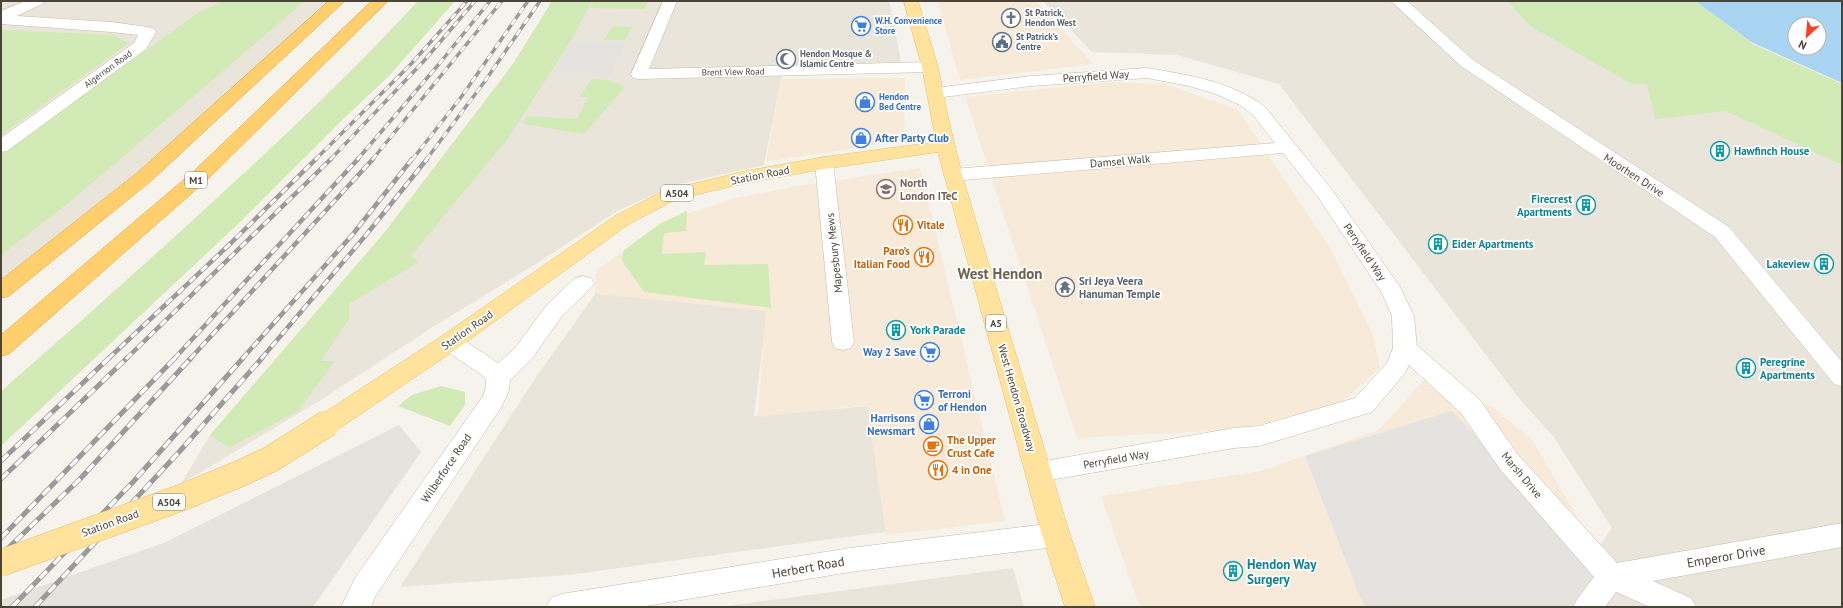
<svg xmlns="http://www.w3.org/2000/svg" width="1843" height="608" viewBox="0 0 1843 608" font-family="'PT Sans',sans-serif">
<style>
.residential{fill:#eae5da}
.commercial{fill:#f7ead8}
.industrial{fill:#e6e2dd}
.green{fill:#d2eab5}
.parking{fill:#e5e3e0}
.water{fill:#a9d4f2;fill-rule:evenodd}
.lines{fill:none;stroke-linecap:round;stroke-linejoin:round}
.pedestrian-casing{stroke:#c2bbae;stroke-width:1}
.minor-casing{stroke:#c2bbae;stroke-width:1}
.primary-casing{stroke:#e6c16a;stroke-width:1}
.motorway-casing{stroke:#e0a43c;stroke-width:1}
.pedestrian{fill:#fff;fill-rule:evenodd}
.minor{fill:#fff;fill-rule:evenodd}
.primary{fill:#ffe39c;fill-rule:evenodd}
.motorway{fill:#ffcf6e;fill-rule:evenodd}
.rail-far2-casing{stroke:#9a9a9a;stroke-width:3.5}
.rail-far1-casing{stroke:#9a9a9a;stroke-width:4.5}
.rail-casing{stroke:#9a9a9a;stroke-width:5}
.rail-far2{stroke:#fff;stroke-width:2.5;stroke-dasharray:7;stroke-linecap:butt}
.rail-far1{stroke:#fff;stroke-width:3;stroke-dasharray:8;stroke-linecap:butt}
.rail{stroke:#fff;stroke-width:3.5;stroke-dasharray:10;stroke-linecap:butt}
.primary-bridge-casing{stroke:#e6c16a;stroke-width:27;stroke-linecap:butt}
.primary-bridge{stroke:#ffe39c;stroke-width:26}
.labels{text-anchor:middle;stroke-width:3.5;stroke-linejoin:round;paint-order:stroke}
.far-worship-label{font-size:9px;font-weight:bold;fill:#5b616d;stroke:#fff;text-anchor:start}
.far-shop-label{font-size:9px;font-weight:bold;fill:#366cbe;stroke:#fff;text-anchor:start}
.far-service-label{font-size:9px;font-weight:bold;fill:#4e5e75;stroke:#fff;text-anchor:start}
.far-street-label{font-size:9px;fill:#4b4439;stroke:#fff}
.shield{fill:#fff;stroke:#817c74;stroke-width:1}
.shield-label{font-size:10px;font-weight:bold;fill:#4b4439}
.street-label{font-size:11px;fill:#4b4439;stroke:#fff}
.shop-label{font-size:11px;font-weight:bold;fill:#366cbe;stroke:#fff;text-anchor:start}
.culture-label{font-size:11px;font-weight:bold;fill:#0d838f;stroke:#fff;text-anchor:start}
.education-label{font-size:11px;font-weight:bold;fill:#785e54;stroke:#fff;text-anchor:start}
.food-label{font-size:11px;font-weight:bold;fill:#c56008;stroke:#fff;text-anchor:start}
.worship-label{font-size:11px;font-weight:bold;fill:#5b616d;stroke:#fff;text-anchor:start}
.near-street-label{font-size:13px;fill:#4b4439;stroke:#fff}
.near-culture-label{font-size:13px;font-weight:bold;fill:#0d838f;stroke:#fff;text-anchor:start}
.district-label{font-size:15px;font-weight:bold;fill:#6e6250;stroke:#fff}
</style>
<rect width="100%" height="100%" fill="#f6f3ec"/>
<g class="residential">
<polygon points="1,1 338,1 1,290"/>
<polygon points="559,1 889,1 901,62 784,65 764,165 676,185 619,210 531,267 436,325 316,403 181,484 210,435 346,291"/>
<polygon points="1043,1 1508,1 1594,61 1630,84 1710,85 1842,147 1842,607 1575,607 1586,566 1612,528 1553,436 1522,402 1279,84 1177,55 1092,52"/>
<polygon points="596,293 767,311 754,416 869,406 891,531 568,575 400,587 534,380"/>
<polygon points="1013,568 1024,607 719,607"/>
</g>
<g class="commercial">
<polygon points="938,1 1036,1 1093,64 960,80"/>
<polygon points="905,78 904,140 766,162 780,79"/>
<polygon points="1111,82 1166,84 1238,110 1330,248 1373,335 1380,368 1336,407 1234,430 1077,438 965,97"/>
<polygon points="920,168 1005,521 886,535 867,405 758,417 766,311 595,294 596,271 664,221 736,198 791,187"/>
<polygon points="1425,379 1494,408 1533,441 1611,576 1576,607 1140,607 1101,496 1261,471 1379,430"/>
</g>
<polygon class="industrial" points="399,425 421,452 313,607 1,607 1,600 164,543"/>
<g class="green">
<polygon points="224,1 305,1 71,201 1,255 1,154 198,13"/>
<path d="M418,1H455L389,76L340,122L237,225L1,446V391C66,335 129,278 193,220C270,150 347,78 418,1Z"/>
<polygon points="552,1 592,1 572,39 506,141 411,256 419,262 349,304 349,319 321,361 335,361 298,411 229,448 210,435 384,233 513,64"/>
<polygon points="594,1 648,1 644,9 590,8"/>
<polygon points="1508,1 1695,1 1753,44 1842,84 1842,165 1726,111 1655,119 1647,84 1631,84 1529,25"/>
<polygon points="612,26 632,27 625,40 604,40"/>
<polygon points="1,30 115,35 128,44 1,135"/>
<polygon points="592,79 609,80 625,87 584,134 523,124 527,116 577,119 588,97 579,97"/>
<polygon points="687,211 686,231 664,233 662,254 706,252 704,265 768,264 771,308 644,292 622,261 624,250 660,224"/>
<polygon points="441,386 465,392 465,405 450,426 398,406 412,395"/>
</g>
<g class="parking">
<polygon points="573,42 627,43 610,76 553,75"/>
<polygon points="1452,411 1611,576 1588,607 1364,607 1305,456"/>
</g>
<path class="water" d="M1695,1H1842V83L1751,42ZM1795,24H1819V48H1795Z"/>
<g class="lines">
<defs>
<path id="pedestrian" d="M1147,68C1188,75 1231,81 1265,107L1332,190L1400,287L1414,316L1417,348L1405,373L1372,412L1259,446L1234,448L1039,482L1030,479L1026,472L1030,465L1039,462L1234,428L1259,426L1355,398L1387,363L1393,348L1392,316L1382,293L1318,197L1283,153L953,181L946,179L944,175L946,171L953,169L1275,143L1253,115L1240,105L1216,94L1189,86L1147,78L1031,86L935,98L929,97L926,93L929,89L935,88L1031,76Z"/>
<g id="minor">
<polygon points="25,1 44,1 42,4 17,16 111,22 148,27 154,29 156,32 146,49 7,151 1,152 1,138 134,43 138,35 111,32 1,24 1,11"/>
<polygon points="663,1 677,1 649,69 930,62 936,64 938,67 936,70 930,72 639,79 633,78 631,74"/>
<polygon points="1391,1 1407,1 1473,60 1729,227 1842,362 1842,387 1834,384 1715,237 1461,66"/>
<polygon points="824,157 831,159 833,163 854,342 851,348 843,350 835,348 832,342 815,163 817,159"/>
<polygon points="583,276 591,278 594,283 591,288 562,316 531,360 510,380 509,390 502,406 376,595 371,607 341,607 355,578 483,396 486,387 486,380 482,375 442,348 439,342 442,336 450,334 458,336 498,363 515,348 546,306 575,278"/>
<polygon points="1405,340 1413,342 1479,399 1518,455 1617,563 1842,523 1842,547 1653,581 1691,598 1696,607 1650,607 1616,592 1605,607 1573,607 1578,598 1594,577 1500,469 1461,413 1397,354 1393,348 1397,342"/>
<polygon points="1056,523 1066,527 1070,535 1066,543 1056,547 850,572 640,607 546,607 551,598 561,594 850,548"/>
</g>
<polygon id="primary" points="904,1 918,1 938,67 947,113 962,175 1070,535 1095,607 1065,607 1042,535 938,152 824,169 746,183 677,199 629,224 458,348 337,430 328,433 319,430 316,423 319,416 442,336 615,216 663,191 746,171 824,157 936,142 922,67"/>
<g id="motorway">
<polygon points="329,1 345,1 151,181 9,296 1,298 1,280 137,173"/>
<polygon points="372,1 388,1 208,179 9,354 1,356 1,335 194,171"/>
</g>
</defs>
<use href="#pedestrian" class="pedestrian-casing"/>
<use href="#minor" class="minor-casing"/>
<use href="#primary" class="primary-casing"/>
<use href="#motorway" class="motorway-casing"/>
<use href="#pedestrian" class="pedestrian"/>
<use href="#minor" class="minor"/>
<use href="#primary" class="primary"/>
<use href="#motorway" class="motorway"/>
<defs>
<g id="rail-far2">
<polyline points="315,160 411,64 467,1"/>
<polyline points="330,160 423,62 475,1"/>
<polyline points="357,160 439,64 490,1"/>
<polyline points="372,160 502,1"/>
<polyline points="412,160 462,96 528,1"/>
<polyline points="426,160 485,81 540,1"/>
</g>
<g id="rail-far1">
<polyline points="108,359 231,243 316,159"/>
<polyline points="126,359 331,159"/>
<polyline points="174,359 358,159"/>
<polyline points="190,359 373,159"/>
<polyline points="242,359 353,234 412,159"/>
<polyline points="261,359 366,235 427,159"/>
</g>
<g id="rail">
<polyline points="1,461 109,358"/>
<polyline points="1,479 127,358"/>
<polyline points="1,538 175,358"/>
<polyline points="1,555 80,479 191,358"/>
<polyline points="12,607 133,482 243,358"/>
<polyline points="35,607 180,451 262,358"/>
</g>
</defs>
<use href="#rail-far2" class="rail-far2-casing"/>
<use href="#rail-far1" class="rail-far1-casing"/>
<use href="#rail" class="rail-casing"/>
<use href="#rail-far2" class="rail-far2"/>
<use href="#rail-far1" class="rail-far1"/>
<use href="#rail" class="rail"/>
<defs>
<polyline id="primary-bridge" points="1,563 183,497 239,474 271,459 328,423"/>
</defs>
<use href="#primary-bridge" class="primary-bridge-casing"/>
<use href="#primary-bridge" class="primary-bridge"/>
</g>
<defs>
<symbol id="church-ring" viewBox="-11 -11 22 22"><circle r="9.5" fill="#fff" stroke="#6b7280" stroke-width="1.5"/><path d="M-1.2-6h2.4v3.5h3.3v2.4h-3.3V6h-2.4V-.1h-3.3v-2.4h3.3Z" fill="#6b7280"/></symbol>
<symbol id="supermarket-ring" viewBox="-11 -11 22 22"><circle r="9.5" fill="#fff" stroke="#3f7fe0" stroke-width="1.5"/><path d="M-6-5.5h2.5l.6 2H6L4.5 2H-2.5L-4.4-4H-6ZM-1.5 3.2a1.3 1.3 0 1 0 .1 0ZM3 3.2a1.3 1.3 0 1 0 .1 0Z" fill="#3f7fe0"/></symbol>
<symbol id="civic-ring" viewBox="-11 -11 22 22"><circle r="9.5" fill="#fff" stroke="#5c6f8a" stroke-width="1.5"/><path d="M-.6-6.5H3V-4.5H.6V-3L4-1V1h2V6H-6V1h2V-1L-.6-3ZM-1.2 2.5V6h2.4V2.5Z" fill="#5c6f8a"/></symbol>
<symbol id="mosque-ring" viewBox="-11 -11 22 22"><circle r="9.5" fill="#fff" stroke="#6b7280" stroke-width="1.5"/><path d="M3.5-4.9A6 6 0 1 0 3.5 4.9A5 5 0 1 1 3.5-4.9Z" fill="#6b7280"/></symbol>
<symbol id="shop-ring" viewBox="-11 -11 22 22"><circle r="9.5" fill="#fff" stroke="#3f7fe0" stroke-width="1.5"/><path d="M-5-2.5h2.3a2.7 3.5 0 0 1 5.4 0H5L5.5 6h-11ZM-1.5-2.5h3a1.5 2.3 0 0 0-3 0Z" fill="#3f7fe0"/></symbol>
<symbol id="building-ring" viewBox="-11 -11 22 22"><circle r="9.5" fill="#fff" stroke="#0f9aa8" stroke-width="1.5"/><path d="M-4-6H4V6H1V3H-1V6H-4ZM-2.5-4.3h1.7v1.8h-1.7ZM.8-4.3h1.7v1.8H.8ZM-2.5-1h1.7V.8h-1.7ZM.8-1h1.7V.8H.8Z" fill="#0f9aa8"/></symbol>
<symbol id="school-ring" viewBox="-11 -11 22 22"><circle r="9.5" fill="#fff" stroke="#8d6e63" stroke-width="1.5"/><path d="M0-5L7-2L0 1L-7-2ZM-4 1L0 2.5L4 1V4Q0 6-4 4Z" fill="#8d6e63"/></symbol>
<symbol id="restaurant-ring" viewBox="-11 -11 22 22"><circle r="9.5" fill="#fff" stroke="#e8710a" stroke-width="1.5"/><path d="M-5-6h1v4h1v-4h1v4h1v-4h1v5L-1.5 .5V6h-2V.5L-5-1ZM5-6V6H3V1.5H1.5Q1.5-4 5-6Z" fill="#e8710a"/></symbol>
<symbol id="temple-ring" viewBox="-11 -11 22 22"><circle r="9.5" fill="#fff" stroke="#6b7280" stroke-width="1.5"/><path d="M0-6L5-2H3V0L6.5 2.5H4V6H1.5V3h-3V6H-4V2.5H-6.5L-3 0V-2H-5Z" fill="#6b7280"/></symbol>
<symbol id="cafe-ring" viewBox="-11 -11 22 22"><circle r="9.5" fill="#fff" stroke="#e8710a" stroke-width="1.5"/><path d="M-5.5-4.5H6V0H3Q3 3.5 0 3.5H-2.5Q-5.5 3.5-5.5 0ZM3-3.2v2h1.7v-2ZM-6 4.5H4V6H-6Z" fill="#e8710a"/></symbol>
</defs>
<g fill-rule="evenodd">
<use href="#church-ring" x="1000" y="7" width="22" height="22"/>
<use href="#supermarket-ring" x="850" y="15" width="22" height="22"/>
<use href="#civic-ring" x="991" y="31" width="22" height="22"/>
<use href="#mosque-ring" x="775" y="48" width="22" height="22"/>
<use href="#shop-ring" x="854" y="91" width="22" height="22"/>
<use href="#shop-ring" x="850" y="127" width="22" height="22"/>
<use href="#building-ring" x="1709" y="140" width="22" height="22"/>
<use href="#school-ring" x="875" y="178" width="22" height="22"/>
<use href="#building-ring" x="1575" y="194" width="22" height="22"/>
<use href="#restaurant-ring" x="892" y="214" width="22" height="22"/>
<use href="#building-ring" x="1427" y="233" width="22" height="22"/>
<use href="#restaurant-ring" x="913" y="246" width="22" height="22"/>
<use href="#building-ring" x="1813" y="253" width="22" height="22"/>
<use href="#temple-ring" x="1054" y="276" width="22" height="22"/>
<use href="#building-ring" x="885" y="319" width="22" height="22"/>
<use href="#supermarket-ring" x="919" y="341" width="22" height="22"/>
<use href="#building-ring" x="1735" y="357" width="22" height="22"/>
<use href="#supermarket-ring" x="913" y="389" width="22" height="22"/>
<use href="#shop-ring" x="918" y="413" width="22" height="22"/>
<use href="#cafe-ring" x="922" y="435" width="22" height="22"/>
<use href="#restaurant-ring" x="927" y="459" width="22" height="22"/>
<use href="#building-ring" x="1222" y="560" width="22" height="22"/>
</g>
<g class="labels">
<g class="far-worship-label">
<text x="1025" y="16">St Patrick,<tspan x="1025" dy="10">Hendon West</tspan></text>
<text x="800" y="57">Hendon Mosque &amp;<tspan x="800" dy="10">Islamic Centre</tspan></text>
</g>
<g class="far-shop-label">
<text x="875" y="24">W.H. Convenience<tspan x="875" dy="10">Store</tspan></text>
<text x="879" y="100">Hendon<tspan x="879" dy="10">Bed Centre</tspan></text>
</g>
<g class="far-service-label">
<text x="1016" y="40">St Patrick's<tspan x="1016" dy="10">Centre</tspan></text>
</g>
<g class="far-street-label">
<text transform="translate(108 69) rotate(-36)" y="3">Algernon Road</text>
<text transform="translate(733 72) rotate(-1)" y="3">Brent View Road</text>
</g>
<g class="shield">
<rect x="185" y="172" width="22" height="16" rx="3"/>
<rect x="661" y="185" width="32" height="16" rx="3"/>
<rect x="986" y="315" width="20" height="16" rx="3"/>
<rect x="153" y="494" width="32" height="16" rx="3"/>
</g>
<g class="shield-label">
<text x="196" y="184">M1</text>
<text x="677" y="197">A504</text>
<text x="996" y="327">A5</text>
<text x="169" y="506">A504</text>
</g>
<g class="street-label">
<text transform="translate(1096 76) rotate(-4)" y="4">Perryfield Way</text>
<text transform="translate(1120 161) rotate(-5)" y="4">Damsel Walk</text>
<text transform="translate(760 175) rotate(-11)" y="4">Station Road</text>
<text transform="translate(1634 175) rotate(33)" y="4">Moorhen Drive</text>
<text transform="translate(1365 252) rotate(56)" y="4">Perryfield Way</text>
<text transform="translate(834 253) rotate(-96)" y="4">Mapesbury Mews</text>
<text transform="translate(467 330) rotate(-35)" y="4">Station Road</text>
<text transform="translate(1017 398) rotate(74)" y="4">West Hendon Broadway</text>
<text transform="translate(1116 459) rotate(-10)" y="4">Perryfield Way</text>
<text transform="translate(446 468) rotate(-56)" y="4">Wilberforce Road</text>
<text transform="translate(1522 475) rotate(50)" y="4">Marsh Drive</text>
<text transform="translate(110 523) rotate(-20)" y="4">Station Road</text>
</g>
<g class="shop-label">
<text x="875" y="142">After Party Club</text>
<text x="916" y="356" text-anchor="end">Way 2 Save</text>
<text x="938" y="398">Terroni<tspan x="938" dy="13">of Hendon</tspan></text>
<text x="915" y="422" text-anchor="end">Harrisons<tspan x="915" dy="13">Newsmart</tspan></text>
</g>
<g class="culture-label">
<text x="1734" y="155">Hawfinch House</text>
<text x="1572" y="203" text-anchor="end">Firecrest<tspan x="1572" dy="13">Apartments</tspan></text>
<text x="1452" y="248">Eider Apartments</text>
<text x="1810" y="268" text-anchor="end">Lakeview</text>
<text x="910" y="334">York Parade</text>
<text x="1760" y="366">Peregrine<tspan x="1760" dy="13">Apartments</tspan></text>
</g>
<g class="education-label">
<text x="900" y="187">North<tspan x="900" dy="13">London ITeC</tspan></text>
</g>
<g class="food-label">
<text x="917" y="229">Vitale</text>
<text x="910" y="255" text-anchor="end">Paro’s<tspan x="910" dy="13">Italian Food</tspan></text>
<text x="947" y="444">The Upper<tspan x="947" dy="13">Crust Cafe</tspan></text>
<text x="952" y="474">4 in One</text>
</g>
<g class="worship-label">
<text x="1079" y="285">Sri Jeya Veera<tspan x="1079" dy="13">Hanuman Temple</tspan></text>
</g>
<g class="near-street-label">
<text transform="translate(1726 556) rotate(-10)" y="5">Emperor Drive</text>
<text transform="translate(808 567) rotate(-10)" y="5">Herbert Road</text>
</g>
<g class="near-culture-label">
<text x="1247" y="569">Hendon Way<tspan x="1247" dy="15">Surgery</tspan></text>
</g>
<g class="district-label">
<text x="1000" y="279">West Hendon</text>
</g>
</g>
<rect width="1843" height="608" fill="none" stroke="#4b4439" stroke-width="4"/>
<g transform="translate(1807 36) rotate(206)"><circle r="19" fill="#ffffff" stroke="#b7b4b0"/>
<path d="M0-3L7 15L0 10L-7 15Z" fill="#fc3f1d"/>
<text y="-6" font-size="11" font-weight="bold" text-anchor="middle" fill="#4b4439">N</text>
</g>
</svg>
